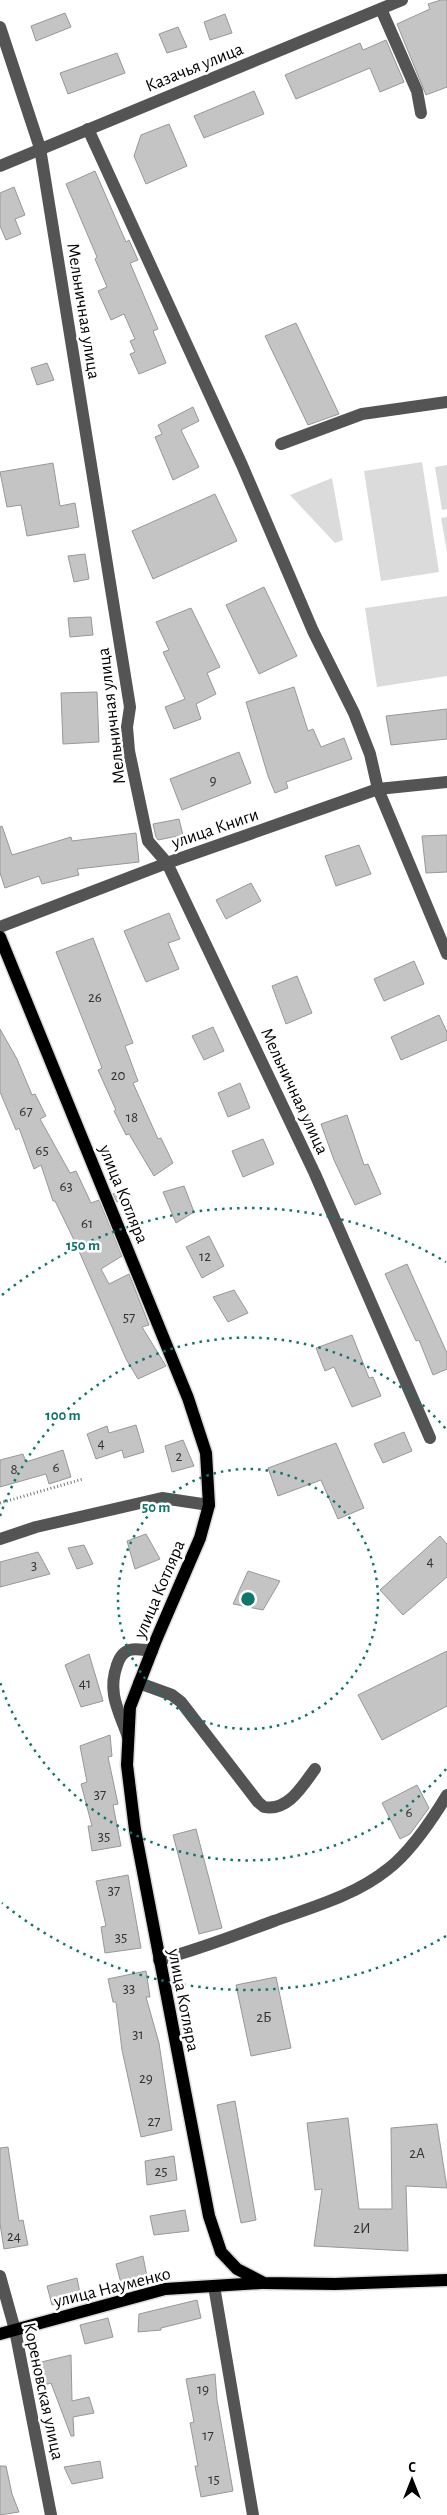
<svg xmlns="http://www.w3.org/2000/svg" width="447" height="2515" viewBox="0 0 447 2515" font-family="'Alegreya Sans',sans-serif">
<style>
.green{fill:#dbdbdb}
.building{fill:#c4c4c4;stroke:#989898}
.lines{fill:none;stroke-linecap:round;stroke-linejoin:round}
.major-casing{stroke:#dbdbdb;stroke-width:15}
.path{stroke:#767676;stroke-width:3;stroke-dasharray:1 2.5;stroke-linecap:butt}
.minor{stroke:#545454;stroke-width:12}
.major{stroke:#000;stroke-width:12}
.ring{fill:none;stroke:#0f766e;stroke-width:2.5;stroke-dasharray:2.5 5}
.labels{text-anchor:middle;stroke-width:5;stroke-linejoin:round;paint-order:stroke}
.number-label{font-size:15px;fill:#313131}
.street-label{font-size:18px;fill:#000;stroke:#fff}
.centre{fill:#0f766e;stroke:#fff;stroke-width:2.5}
.ring-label{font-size:15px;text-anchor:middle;font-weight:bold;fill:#0f766e;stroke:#fff;stroke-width:5;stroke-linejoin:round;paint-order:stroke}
</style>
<rect width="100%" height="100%" fill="#fff"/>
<g class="green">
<polygon points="422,462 439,572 381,581 364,471"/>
<polygon points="447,465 447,509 442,510 435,467"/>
<polygon points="332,478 343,540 335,543 290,495"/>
<polygon points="447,517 447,552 441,518"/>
<polygon points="447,596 447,676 377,687 365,608"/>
</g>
<g class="building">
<polygon points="441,0 447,0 447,87 426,95 397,24 430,9 428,4"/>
<polygon points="65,13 71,27 36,41 31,26"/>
<polygon points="225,14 232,33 210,40 204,22"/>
<polygon points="178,27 187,47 167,53 159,34"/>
<polygon points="386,40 404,82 380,92 370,68 296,99 285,75 360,43 363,50"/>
<polygon points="117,53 125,73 68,94 60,73"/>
<polygon points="254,91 264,114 204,138 194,116"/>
<polygon points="169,124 187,166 146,184 134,156 141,135"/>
<polygon points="95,171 126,242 129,240 138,260 130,263 158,329 153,331 166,363 139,374 130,354 135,352 130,341 135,339 124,314 111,320 98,291 107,287 95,259 97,257 66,184"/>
<polygon points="14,187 25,215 15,219 21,234 6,240 0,226 0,193"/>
<polygon points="296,323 339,414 308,425 265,336"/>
<polygon points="47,363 54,380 37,385 31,368"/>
<polygon points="193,407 199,421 181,430 199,467 173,480 155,437 162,434 158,425"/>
<polygon points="53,463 60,506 75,503 79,527 27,536 21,505 7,507 0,472"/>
<polygon points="215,494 237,541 153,579 132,531"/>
<polygon points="85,554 89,579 74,582 68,556"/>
<polygon points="264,587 297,656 259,674 226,605"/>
<polygon points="191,608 220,667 207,673 216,694 196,704 201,719 174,729 165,707 185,699 163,652 169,650 156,622"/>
<polygon points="91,617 93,635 70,637 68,618"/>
<polygon points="294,687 308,731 313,729 321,747 344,738 352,759 286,782 288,788 275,793 268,776 246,702"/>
<polygon points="97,692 99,742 63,744 61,693"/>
<polygon points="447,709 447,739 391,745 386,716"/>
<polygon points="239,752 251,783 182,810 170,779"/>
<polygon points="179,819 183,835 158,840 156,837 153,824"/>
<polygon points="2,826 12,855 71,837 72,841 136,833 139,862 77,869 79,875 42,884 39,876 5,888 0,873 0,827"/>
<polygon points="447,835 447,872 426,873 422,836"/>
<polygon points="359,845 371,874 336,886 325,856"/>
<polygon points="251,883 261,901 226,919 216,900"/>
<polygon points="169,913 180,939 168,943 179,969 146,982 124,931"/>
<polygon points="93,938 133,1043 125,1046 138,1081 133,1083 158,1139 161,1138 173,1163 154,1176 129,1134 126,1135 114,1111 116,1110 98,1070 102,1068 56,952"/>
<polygon points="414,961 424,984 384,1001 374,979"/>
<polygon points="297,976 312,1013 286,1024 272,986"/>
<polygon points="439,1015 447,1032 447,1040 401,1060 391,1037"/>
<polygon points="213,1027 224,1051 204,1060 192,1036"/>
<polygon points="0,1029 17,1059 32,1095 35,1094 46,1116 40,1119 70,1173 76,1171 91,1203 99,1200 122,1256 101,1269 109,1284 129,1274 149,1325 142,1327 166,1366 138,1379 126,1359 75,1242 55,1201 53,1201 41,1165 34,1169 19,1128 16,1130 0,1092"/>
<polygon points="240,1083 250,1108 228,1117 218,1093"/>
<polygon points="347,1115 364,1165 368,1164 381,1194 355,1205 334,1160 321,1124"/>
<polygon points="263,1139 274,1164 243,1177 232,1151"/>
<polygon points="184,1186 194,1212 176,1223 163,1192"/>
<polygon points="120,1191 124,1197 117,1202 113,1194"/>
<polygon points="209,1236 224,1266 202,1278 186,1247"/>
<polygon points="407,1264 447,1353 447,1369 433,1375 419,1340 416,1341 385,1274"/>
<polygon points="234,1290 248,1313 228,1322 213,1297"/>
<polygon points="352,1335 369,1378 373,1377 381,1396 352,1407 334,1367 325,1371 316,1348"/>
<polygon points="136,1425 144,1452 124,1458 122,1450 96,1459 87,1434 107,1426 109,1433"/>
<polygon points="404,1432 412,1451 383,1463 374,1444"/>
<polygon points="183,1440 194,1466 172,1472 165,1446"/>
<polygon points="336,1443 364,1508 338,1519 321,1480 278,1496 268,1468"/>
<polygon points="63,1450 71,1477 49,1484 46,1474 0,1487 0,1460 23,1454 26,1462"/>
<polygon points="146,1534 160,1559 135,1569 127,1541"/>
<polygon points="440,1536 447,1544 447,1577 403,1615 380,1590"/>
<polygon points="84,1545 93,1564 77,1569 68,1548"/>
<polygon points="38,1552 50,1574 0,1587 0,1562"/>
<polygon points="248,1571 280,1581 263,1610 233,1604"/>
<polygon points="447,1651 447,1706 382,1740 358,1695"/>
<polygon points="89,1654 103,1701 81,1707 65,1665"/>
<polygon points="110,1735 112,1756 108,1757 118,1804 113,1805 121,1846 92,1851 88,1826 92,1826 81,1784 87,1782 80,1746"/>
<polygon points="417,1785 429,1808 410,1834 400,1839 382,1803"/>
<polygon points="196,1829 222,1928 199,1934 173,1835"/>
<polygon points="128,1875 141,1948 105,1953 101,1927 106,1926 96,1881"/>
<polygon points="146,1971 150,1997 146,1997 159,2043 172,2130 141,2137 122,2050 116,2002 113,2002 108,1979"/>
<polygon points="276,1977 291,2048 251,2056 236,1985"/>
<polygon points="235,2101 256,2220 241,2223 217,2105"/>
<polygon points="348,2118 359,2209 392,2209 391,2128 437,2124 447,2188 406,2186 408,2251 314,2246 322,2189 315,2190 307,2123"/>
<polygon points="8,2147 19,2221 23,2220 28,2245 4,2249 0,2224 0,2148"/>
<polygon points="174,2156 177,2180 147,2185 145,2161"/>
<polygon points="185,2210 189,2231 154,2235 150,2216"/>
<polygon points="143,2256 147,2277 121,2283 116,2264"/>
<polygon points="77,2278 81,2298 52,2305 47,2286"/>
<polygon points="197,2300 201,2318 161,2328 161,2330 138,2332 139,2314"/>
<polygon points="108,2318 113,2337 85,2344 80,2325"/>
<polygon points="71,2355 72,2401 89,2397 94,2413 73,2417 74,2436 71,2436 51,2383 44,2385 37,2363"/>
<polygon points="215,2374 217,2400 233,2491 201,2497 195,2466 198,2466 190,2423 194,2422 186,2379"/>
<polygon points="100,2461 103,2478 72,2484 64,2467"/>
<polygon points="0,2466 6,2466 12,2494 19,2512 0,2515"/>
</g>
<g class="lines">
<defs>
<g id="major">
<polyline points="0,937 188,1398 206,1453 209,1505 200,1538 156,1640 130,1707 127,1765 135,1830 209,2216 221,2252 237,2269 264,2283 335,2284 447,2280"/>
<polyline points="0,2334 165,2289 261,2283"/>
</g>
</defs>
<use href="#major" class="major-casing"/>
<polyline class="path" points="0,1503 83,1479"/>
<g class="minor">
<polyline points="381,9 417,91 421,113"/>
<polyline points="0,27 40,148 130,707 127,727 129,751 148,841 167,863 315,1174 430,1438"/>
<polyline points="88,129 242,465 313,631 354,713 370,754 378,789 447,954"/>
<polyline points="0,166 402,0"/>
<polyline points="281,444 362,414 447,402"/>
<polyline points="0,927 167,863 378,789 447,782"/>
<polyline points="0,1539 36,1527 162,1498 209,1505"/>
<path d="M139,1683L172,1695L181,1702L258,1802L264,1807C288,1812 303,1785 315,1769"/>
<path d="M128,1737C119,1711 107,1693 117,1665C123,1646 135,1648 152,1651"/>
<path d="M159,1960C198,1950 236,1935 274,1921C313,1907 356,1895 388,1869C410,1852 433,1818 447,1795"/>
<polyline points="0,2276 15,2330 51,2515"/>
<polyline points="214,2286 253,2515"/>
</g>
<use href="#major" class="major"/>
</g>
<g class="ring">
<circle cx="248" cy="1599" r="130"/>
<path d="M446 1769A261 261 0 0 1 0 1682M0 1516A261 261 0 0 1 446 1429"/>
<path d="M446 1936A391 391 0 0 1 2 1903M2 1295A391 391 0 0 1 446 1262"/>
</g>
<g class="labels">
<g class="number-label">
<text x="213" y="785">9</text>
<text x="95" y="1002">26</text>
<text x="118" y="1080">20</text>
<text x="26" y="1116">67</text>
<text x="132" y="1122">18</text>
<text x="42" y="1155">65</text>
<text x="66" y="1191">63</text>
<text x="87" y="1228">61</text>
<text x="205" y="1261">12</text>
<text x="129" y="1322">57</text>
<text x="101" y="1448">4</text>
<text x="179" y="1461">2</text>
<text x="56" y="1472">6</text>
<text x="14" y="1474">8</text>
<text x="430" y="1566">4</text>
<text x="34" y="1570">3</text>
<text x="85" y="1688">41</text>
<text x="100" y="1799">37</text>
<text x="409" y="1817">6</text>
<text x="104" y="1841">35</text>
<text x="114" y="1895">37</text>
<text x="121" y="1942">35</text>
<text x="129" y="1993">33</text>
<text x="264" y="2022">2Б</text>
<text x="138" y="2039">31</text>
<text x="146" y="2083">29</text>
<text x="154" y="2126">27</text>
<text x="417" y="2158">2А</text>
<text x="161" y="2176">25</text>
<text x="362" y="2233">2И</text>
<text x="14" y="2241">24</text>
<text x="203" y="2394">19</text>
<text x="208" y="2440">17</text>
<text x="214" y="2484">15</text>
</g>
<g class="street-label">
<text transform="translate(194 67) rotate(-22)" y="6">Казачья улица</text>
<text transform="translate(84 311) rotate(81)" y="6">Мельничная улица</text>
<text transform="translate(111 716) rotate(-97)" y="6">Мельничная улица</text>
<text transform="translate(215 828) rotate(-19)" y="6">улица Книги</text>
<text transform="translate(295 1091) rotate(65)" y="6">Мельничная улица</text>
<text transform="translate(124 1194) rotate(68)" y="6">улица Котляра</text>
<text transform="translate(159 1589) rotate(-67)" y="6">улица Котляра</text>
<text transform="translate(184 2000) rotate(79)" y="6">улица Котляра</text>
<text transform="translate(112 2287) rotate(-14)" y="6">улица Науменко</text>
<text transform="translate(44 2391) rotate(78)" y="6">Кореновская улица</text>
</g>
</g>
<circle cx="248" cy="1599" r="8" class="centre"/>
<g class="ring-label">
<text x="83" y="1250">150 m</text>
<text x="63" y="1420">100 m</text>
<text x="156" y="1512">50 m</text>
</g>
<g transform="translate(412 2480)" stroke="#ffffff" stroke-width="4" paint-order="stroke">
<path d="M0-4L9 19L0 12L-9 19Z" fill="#000000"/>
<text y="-8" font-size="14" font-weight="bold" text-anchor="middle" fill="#000000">С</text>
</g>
</svg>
